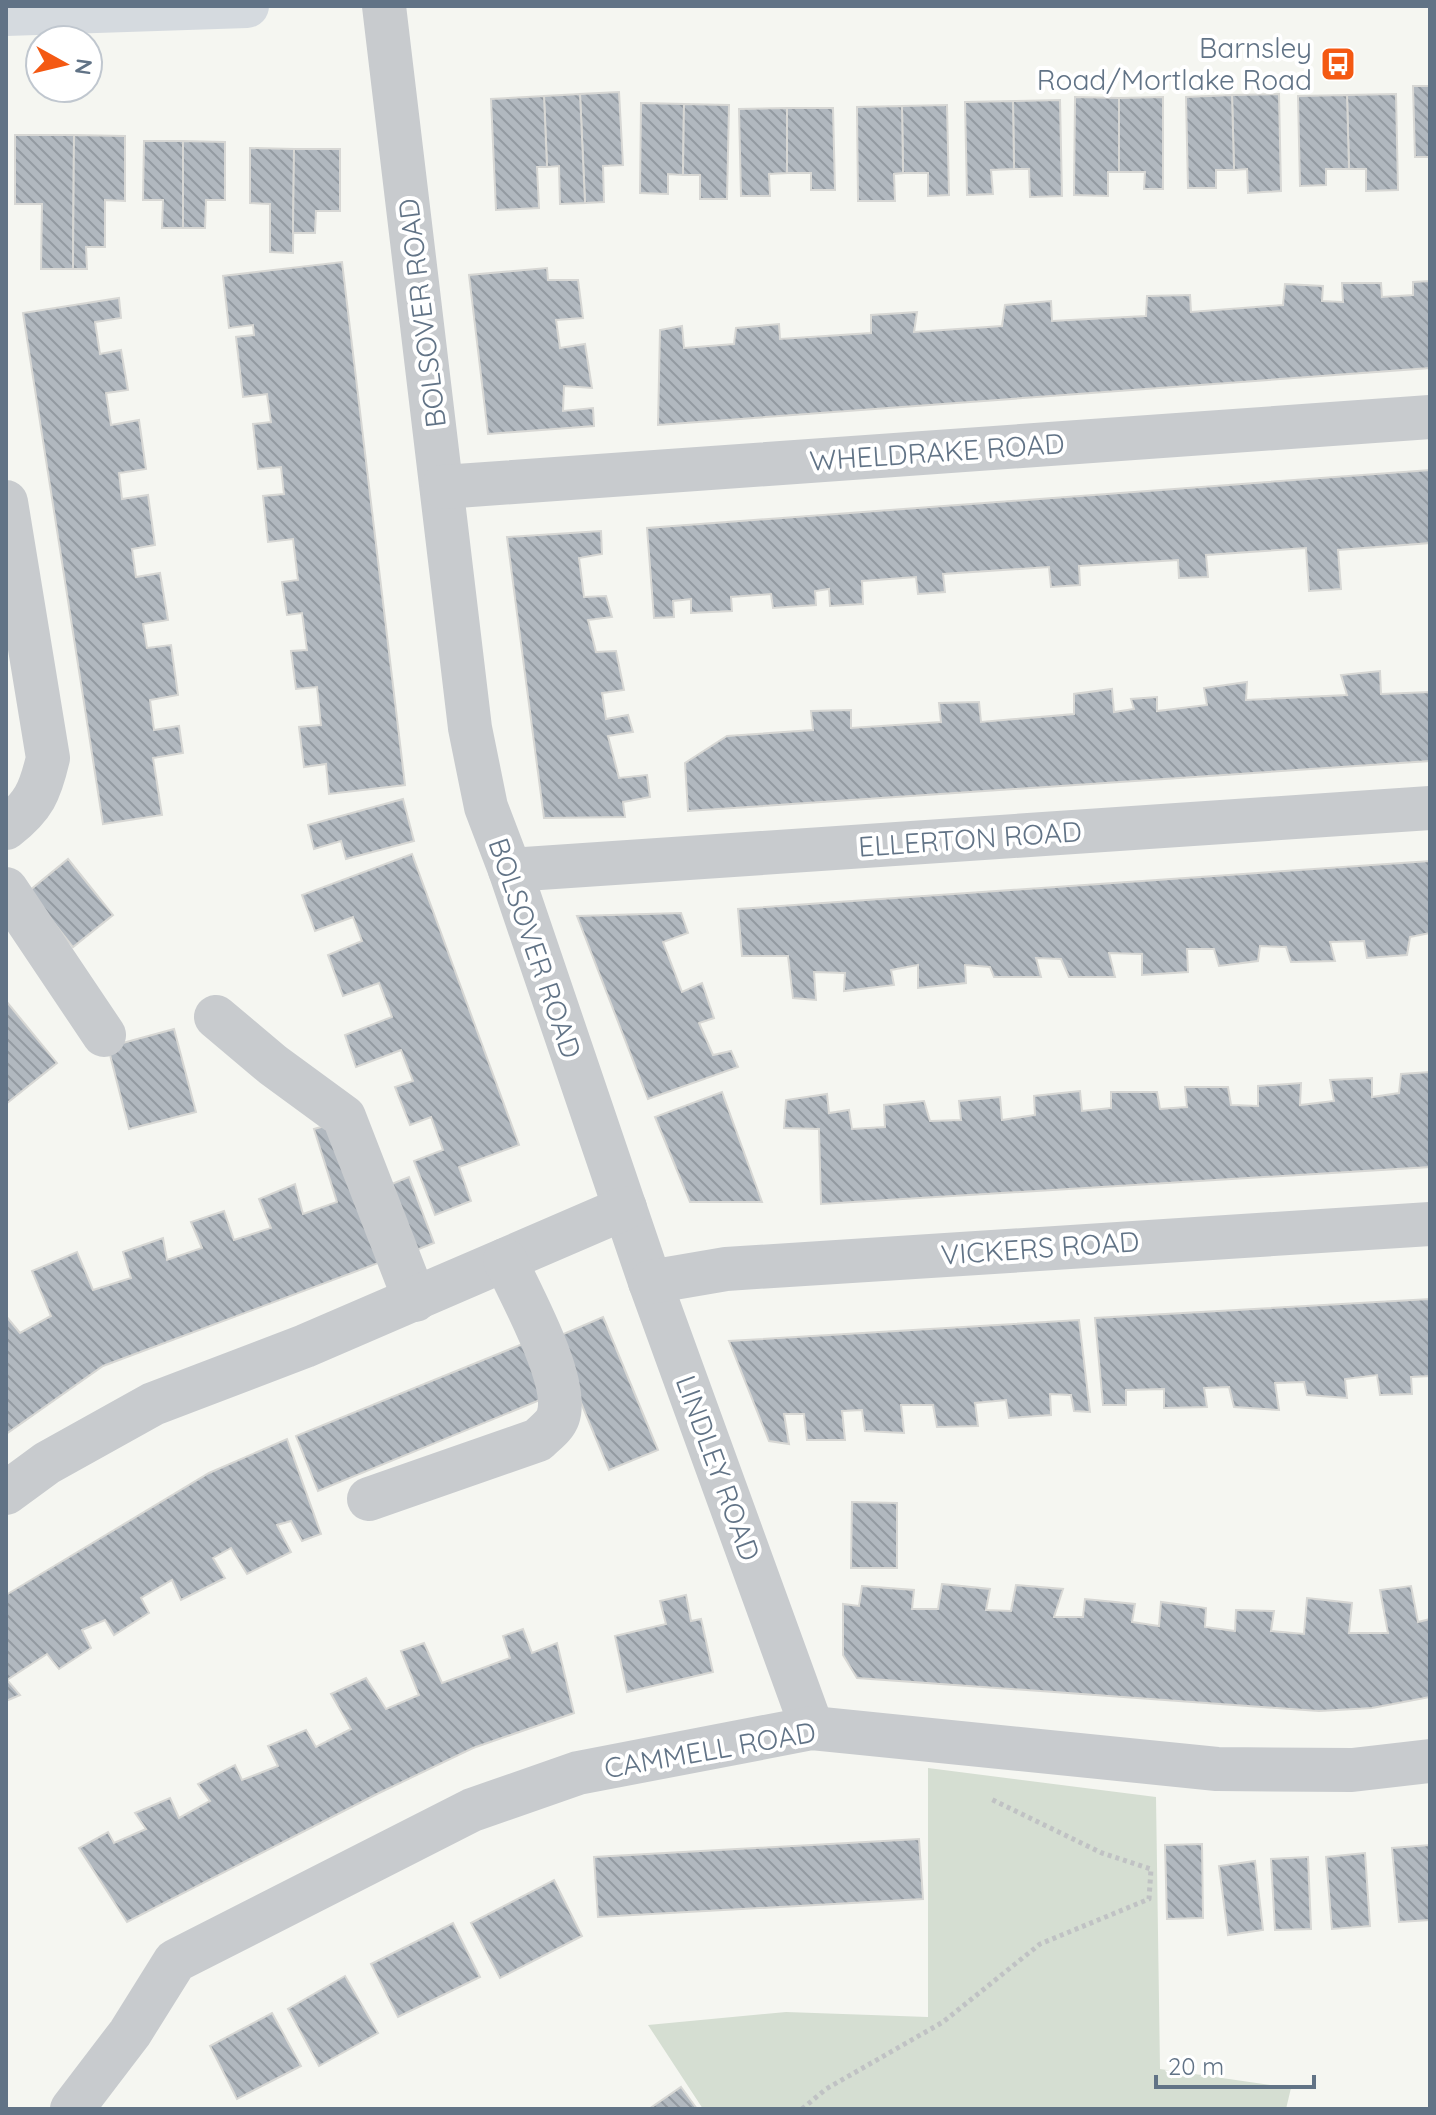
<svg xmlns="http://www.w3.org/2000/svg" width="1436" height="2115" viewBox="0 0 1436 2115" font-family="Quicksand,sans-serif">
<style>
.green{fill:#d5ded2}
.building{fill:url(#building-back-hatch);stroke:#d7d7d4;stroke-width:2}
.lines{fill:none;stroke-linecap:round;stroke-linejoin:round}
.path{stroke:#c0c2c4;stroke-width:5;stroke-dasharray:4 4;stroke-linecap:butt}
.minor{stroke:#c8cbce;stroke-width:44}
.major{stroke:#d5dadf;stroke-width:44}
.labels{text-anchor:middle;stroke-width:8;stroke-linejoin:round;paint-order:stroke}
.poi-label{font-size:28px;fill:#617386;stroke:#fff;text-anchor:end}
.street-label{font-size:28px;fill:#617386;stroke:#fff}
</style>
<defs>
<pattern id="building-back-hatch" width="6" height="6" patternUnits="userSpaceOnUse" patternTransform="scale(2)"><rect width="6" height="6" fill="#b1b8bf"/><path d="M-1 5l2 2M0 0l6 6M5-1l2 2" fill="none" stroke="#939aa1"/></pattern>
</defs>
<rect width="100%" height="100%" fill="#f5f6f1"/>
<polygon class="green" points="928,1768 1156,1797 1160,2069 1291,2088 1286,2109 703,2109 648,2025 786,2012 928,2017"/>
<g class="building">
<polygon points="1413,86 1430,86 1430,157 1415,157"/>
<polygon points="619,92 623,165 603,166 604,202 585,203 580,94"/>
<polygon points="580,94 585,203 560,204 559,166 547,167 544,96"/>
<polygon points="1279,94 1281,191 1248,193 1247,169 1234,170 1232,95"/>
<polygon points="1396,94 1398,190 1366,191 1366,169 1349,169 1347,95"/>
<polygon points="1232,95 1234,170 1216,170 1216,188 1188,188 1186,97"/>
<polygon points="1347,95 1349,169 1326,169 1326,185 1300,186 1298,96"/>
<polygon points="544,96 547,167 537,167 539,208 496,210 491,99"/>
<polygon points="1075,97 1119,98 1119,172 1108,172 1108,196 1074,195"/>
<polygon points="1163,97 1163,189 1144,189 1145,172 1119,172 1119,98"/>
<polygon points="1060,100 1062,196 1030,197 1029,169 1014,169 1013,101"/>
<polygon points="1013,101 1014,169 991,170 993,194 967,195 965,102"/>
<polygon points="641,103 684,104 683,175 668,174 668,194 640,193"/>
<polygon points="684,104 729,105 727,199 700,199 700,175 683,175"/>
<polygon points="947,105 949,195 928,196 928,173 903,173 902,106"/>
<polygon points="902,106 903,173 894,174 895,201 858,201 857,107"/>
<polygon points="787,108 833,108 835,190 811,190 811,173 787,173"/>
<polygon points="787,108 787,173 769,174 770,196 741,196 739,109"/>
<polygon points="15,135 74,135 73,269 41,269 42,204 15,204"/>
<polygon points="74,135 125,136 125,201 105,200 105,247 86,247 87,269 73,269"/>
<polygon points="144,141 183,141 183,228 162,228 163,200 143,200"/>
<polygon points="183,141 225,142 225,200 206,200 205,228 183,228"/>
<polygon points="250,148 294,149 293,253 270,252 270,204 250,203"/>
<polygon points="294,149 340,149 340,211 316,211 315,233 293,233"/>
<polygon points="342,262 405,785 329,794 326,764 304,767 299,727 321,725 317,687 296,689 291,651 307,650 302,613 287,615 282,582 298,580 293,539 268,542 263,496 284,494 281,467 258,469 253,424 271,422 267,394 243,397 236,337 254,335 253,325 229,328 223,276"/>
<polygon points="547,268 548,280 578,280 583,318 556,320 560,348 585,344 592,388 564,386 563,411 593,408 594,426 488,434 469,275"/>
<polygon points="1430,281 1430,368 658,425 660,330 682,326 684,348 734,344 736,328 779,324 780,339 871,333 871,315 917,312 914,332 1002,326 1005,305 1051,301 1052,321 1146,316 1147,296 1190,295 1191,312 1283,305 1285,284 1323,286 1322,301 1343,302 1342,283 1381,283 1382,297 1413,295 1413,282"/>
<polygon points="119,298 121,318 95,322 100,354 121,350 128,390 106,393 111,425 139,420 146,469 119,473 122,499 148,495 155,545 132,549 136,577 160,573 168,620 143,624 147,648 171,645 178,695 150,700 154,730 179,726 183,753 153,758 162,815 103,824 23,313"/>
<polygon points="1430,470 1430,543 1338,550 1341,589 1309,591 1306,548 1206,555 1208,577 1179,578 1178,560 1079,566 1080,585 1051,587 1049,567 943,574 945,592 918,594 916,577 862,581 863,604 830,606 829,589 815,591 816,605 773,608 771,594 731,597 732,611 691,613 691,599 673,601 674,617 654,618 647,528"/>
<polygon points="601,531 602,554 579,558 584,597 606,596 612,617 588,620 596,652 616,651 624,690 602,693 606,719 628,715 633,732 608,736 619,778 647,775 650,797 623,802 625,817 544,818 507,537"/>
<polygon points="1380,671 1381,694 1430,692 1430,761 688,811 685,763 727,736 813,730 811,711 851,710 851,728 941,722 939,703 979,702 981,722 1074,714 1074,694 1112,689 1114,712 1134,709 1131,699 1157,697 1157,711 1207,705 1204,688 1247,682 1246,700 1347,695 1341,675"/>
<polygon points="403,799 414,841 346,859 341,841 314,849 308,825"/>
<polygon points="412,854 519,1145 459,1167 471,1201 435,1215 414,1161 443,1150 431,1117 410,1125 395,1087 413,1081 401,1050 356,1067 345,1035 392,1017 379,983 343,996 328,955 362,941 353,917 315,931 302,895"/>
<polygon points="68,859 113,915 73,947 29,891"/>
<polygon points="1430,861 1430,933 1410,937 1407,955 1367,958 1364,941 1330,942 1335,961 1291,962 1286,947 1260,946 1258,961 1219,966 1214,949 1187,949 1188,972 1142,975 1142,954 1109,953 1115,977 1069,977 1061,959 1036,958 1041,977 994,977 990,967 965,965 966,983 918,988 918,965 891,970 894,985 844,991 845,973 814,972 816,1000 793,998 788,956 742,956 738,909"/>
<polygon points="681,913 688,933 663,942 682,992 702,983 714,1018 699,1023 713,1055 731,1051 738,1067 648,1099 577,916"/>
<polygon points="6,1001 57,1063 6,1104"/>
<polygon points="174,1029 196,1112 129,1129 108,1047"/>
<polygon points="1430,1072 1430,1167 821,1204 819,1129 784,1128 786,1100 827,1094 829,1113 849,1110 852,1129 885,1127 884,1105 924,1101 930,1121 961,1120 959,1101 1000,1097 1002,1120 1035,1115 1034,1096 1080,1091 1082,1111 1111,1108 1111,1092 1157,1092 1160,1109 1187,1107 1185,1087 1228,1087 1231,1105 1258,1106 1258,1086 1301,1083 1300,1105 1334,1101 1330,1080 1372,1078 1372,1097 1399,1093 1401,1074"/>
<polygon points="722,1092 762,1202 690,1202 655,1117"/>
<polygon points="332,1124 381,1262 103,1366 6,1434 6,1316 20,1333 51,1316 32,1271 77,1252 93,1290 131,1278 123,1252 163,1238 167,1260 202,1248 191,1222 224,1211 234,1240 271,1228 259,1199 295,1184 303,1214 337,1202 314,1129"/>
<polygon points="409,1177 434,1243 409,1253 384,1187"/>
<polygon points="1430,1299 1430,1376 1411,1377 1412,1394 1380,1395 1377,1375 1345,1379 1347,1398 1307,1395 1304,1382 1275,1383 1279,1410 1234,1407 1229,1387 1204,1388 1207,1407 1164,1408 1164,1389 1126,1390 1126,1405 1103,1405 1095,1318"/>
<polygon points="603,1317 658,1450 609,1470 554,1338"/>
<polygon points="1079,1320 1090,1412 1074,1411 1071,1395 1050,1394 1051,1415 1009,1418 1006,1400 975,1403 978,1426 937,1427 933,1405 901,1405 904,1433 865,1431 862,1410 842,1411 845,1440 807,1440 804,1414 784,1414 789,1444 769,1441 729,1341"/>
<polygon points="530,1341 552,1395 318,1491 296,1436"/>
<polygon points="287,1439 321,1534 302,1541 291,1521 277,1525 291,1552 247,1574 231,1548 213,1558 225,1578 181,1600 172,1580 141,1598 149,1613 114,1635 105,1620 82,1630 91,1648 59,1669 47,1654 7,1680 20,1695 6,1701 6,1595 209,1473"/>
<polygon points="852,1502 897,1503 897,1568 851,1568"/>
<polygon points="942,1584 990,1589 986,1610 1011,1611 1016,1585 1063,1589 1054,1617 1083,1617 1085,1599 1135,1604 1132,1622 1159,1626 1161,1602 1206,1608 1205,1627 1235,1631 1236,1610 1274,1611 1271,1631 1304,1634 1307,1598 1352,1603 1349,1633 1388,1633 1380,1590 1411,1586 1418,1622 1430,1619 1430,1697 1372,1708 1319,1711 857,1678 843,1655 843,1604 859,1606 862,1586 914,1590 912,1609 938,1609"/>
<polygon points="686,1595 691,1621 701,1619 713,1672 627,1692 615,1636 666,1624 660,1601"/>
<polygon points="523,1629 532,1653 557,1643 574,1713 473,1748 377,1794 127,1922 79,1848 108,1832 114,1843 146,1829 135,1813 170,1798 179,1818 210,1801 198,1784 235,1765 242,1780 278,1766 268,1746 306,1730 316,1747 351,1729 331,1694 366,1678 386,1709 419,1695 401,1651 424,1643 442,1683 510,1658 503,1636"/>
<polygon points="919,1839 923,1899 598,1917 594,1857"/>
<polygon points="1202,1844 1203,1918 1167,1919 1165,1845"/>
<polygon points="1430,1845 1430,1920 1399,1922 1392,1848"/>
<polygon points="1365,1853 1370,1926 1332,1929 1326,1857"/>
<polygon points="1308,1857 1311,1929 1275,1930 1271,1859"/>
<polygon points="1255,1861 1263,1930 1228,1935 1219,1866"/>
<polygon points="554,1880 582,1936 500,1978 471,1923"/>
<polygon points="453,1923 480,1977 398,2017 371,1964"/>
<polygon points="345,1976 378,2033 319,2066 288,2009"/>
<polygon points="272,2013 301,2066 237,2099 210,2046"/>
<polygon points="681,2087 697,2109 649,2109"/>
</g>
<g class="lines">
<polyline class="path" points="802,2109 826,2089 943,2022 1040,1944 1149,1899 1151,1869 1102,1853 991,1799"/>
<g class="minor">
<polyline points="384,6 470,728 486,807 510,870 650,1282 812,1728"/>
<polyline points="443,487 1430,417"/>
<path d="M6,502L48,758C40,792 34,806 6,828"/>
<polyline points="510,870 1430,808"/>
<polyline points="6,889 104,1035"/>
<polyline points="216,1017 273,1065 344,1117 415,1300"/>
<polyline points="650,1282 726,1269 1430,1224"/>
<polyline points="6,1493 47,1463 153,1404 305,1346 625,1208"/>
<path d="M369,1499L538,1440C545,1433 555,1426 558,1417C570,1382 521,1295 505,1260"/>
<polyline points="72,2109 130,2033 175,1961 472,1810 578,1773 812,1728 1217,1769 1352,1770 1430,1761"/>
</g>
<polyline class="major" points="6,14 247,6"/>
</g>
<defs>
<symbol id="bus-square" viewBox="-11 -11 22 22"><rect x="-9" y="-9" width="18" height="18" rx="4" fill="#f45913" stroke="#fff"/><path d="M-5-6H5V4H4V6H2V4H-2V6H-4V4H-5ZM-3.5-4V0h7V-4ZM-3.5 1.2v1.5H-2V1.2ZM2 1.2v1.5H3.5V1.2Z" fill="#fff"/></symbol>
</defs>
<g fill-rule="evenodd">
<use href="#bus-square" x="1318" y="44" width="40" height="40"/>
</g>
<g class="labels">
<g class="poi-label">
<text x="1312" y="58">Barnsley<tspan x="1312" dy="32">Road/Mortlake Road</tspan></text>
</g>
<g class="street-label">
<text transform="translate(422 313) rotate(-97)" y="10">BOLSOVER ROAD</text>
<text transform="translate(937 452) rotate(-4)" y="10">WHELDRAKE ROAD</text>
<text transform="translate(970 839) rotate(-4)" y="10">ELLERTON ROAD</text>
<text transform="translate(535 948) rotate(71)" y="10">BOLSOVER ROAD</text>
<text transform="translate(1040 1248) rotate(-4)" y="10">VICKERS ROAD</text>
<text transform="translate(718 1468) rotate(70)" y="10">LINDLEY ROAD</text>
<text transform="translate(710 1750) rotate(-10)" y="10">CAMMELL ROAD</text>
</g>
</g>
<rect width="1436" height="2115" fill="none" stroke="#617386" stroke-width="16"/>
<g transform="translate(64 64) rotate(98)"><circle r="38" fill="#ffffff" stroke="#c0c7cf" stroke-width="2"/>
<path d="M0-6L14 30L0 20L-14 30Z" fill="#f45913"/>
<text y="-12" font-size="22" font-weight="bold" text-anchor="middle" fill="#617386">N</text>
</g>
<path d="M1156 2075v12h158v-12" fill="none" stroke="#617386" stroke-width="4"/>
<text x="1168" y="2075" font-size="24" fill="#617386" stroke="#ffffff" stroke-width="6" paint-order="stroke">20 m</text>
</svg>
